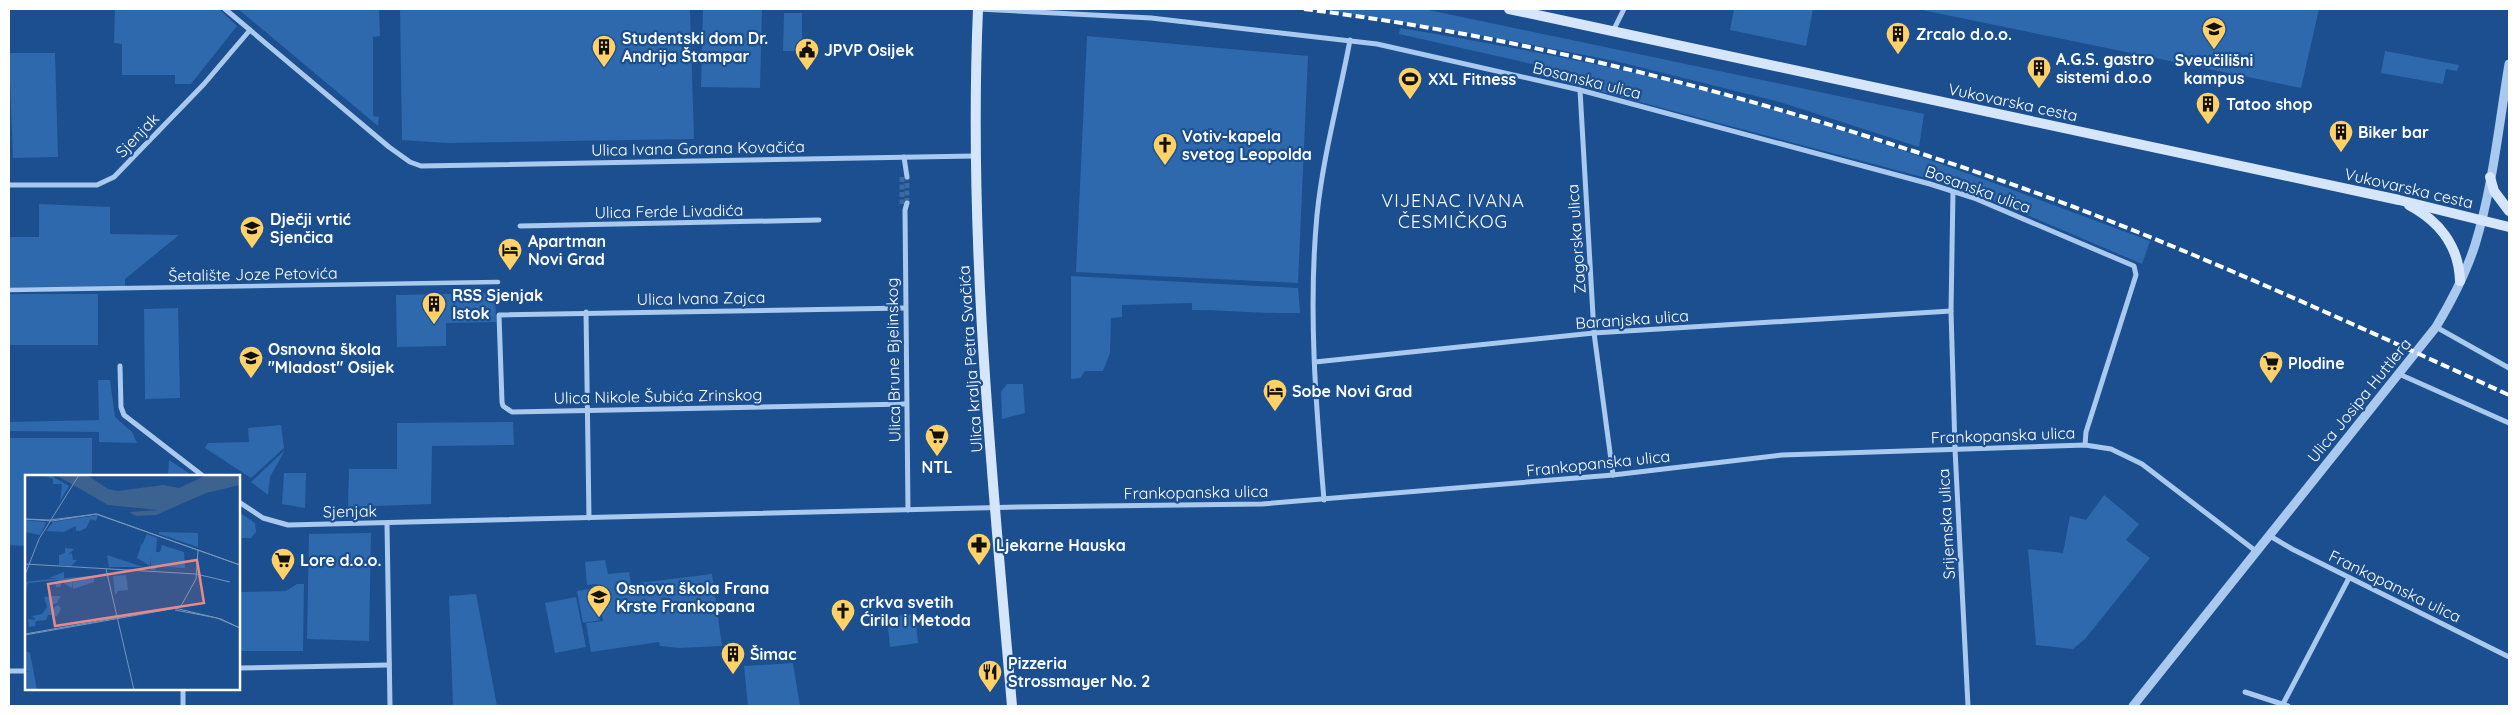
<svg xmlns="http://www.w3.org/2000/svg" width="2518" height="715" viewBox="0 0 2518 715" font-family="Quicksand,sans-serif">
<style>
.green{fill:#2e69ad}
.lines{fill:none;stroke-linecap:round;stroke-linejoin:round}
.minor-tunnel{stroke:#3d69a0;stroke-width:5;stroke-dasharray:5 2.5;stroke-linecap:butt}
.pedestrian{stroke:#a9c9ee;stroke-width:4.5}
.minor{stroke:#a9c9ee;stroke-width:5}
.tertiary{stroke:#a9c9ee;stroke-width:9}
.secondary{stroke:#d6e6fa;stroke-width:10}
.rail{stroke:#fff;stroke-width:4;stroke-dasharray:9 4;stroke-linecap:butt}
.labels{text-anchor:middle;stroke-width:4.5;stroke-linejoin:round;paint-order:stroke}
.poi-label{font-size:16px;font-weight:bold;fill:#fff;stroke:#1b4f8f;text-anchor:start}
.street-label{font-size:16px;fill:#fff;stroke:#1b4f8f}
.neighbourhood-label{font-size:18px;letter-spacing:1px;fill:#fff;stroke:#1b4f8f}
.inset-road{fill:none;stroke:#7695bc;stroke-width:1}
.view{fill:#e88989;fill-opacity:0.15;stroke:#e88989;stroke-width:2.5}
.inset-edge{fill:none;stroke:#fff;stroke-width:2.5}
</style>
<rect width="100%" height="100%" fill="#1b4f8f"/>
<g class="green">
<polygon points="115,9 219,9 237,26 191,84 175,84 175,75 122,75 122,44 114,43"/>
<polygon points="238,9 379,9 380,36 373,37 373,116 379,117 378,126"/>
<polygon points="400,9 690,9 694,139 447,143 402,140"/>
<polygon points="703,9 762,9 760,88 701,87"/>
<polygon points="1319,9 1424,9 1924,114 1919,147 1780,102 1615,61 1508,40"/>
<polygon points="1734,9 1813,9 1806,46 1730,30"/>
<polygon points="1917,9 2319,9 2301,88"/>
<polygon points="784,13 802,13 802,51 783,51"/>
<path d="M1400,28C1526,49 1654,73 1776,110C1902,147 2026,195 2150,241L2142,264L1985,197L1930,179L1557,80L1559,70L1399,34Z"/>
<polygon points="1087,36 1308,56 1298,283 1076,272"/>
<polygon points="2385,51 2459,65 2457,71 2446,69 2443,84 2381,73"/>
<polygon points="9,53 55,53 58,157 13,158"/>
<polygon points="39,204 110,207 110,234 179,235 125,279 125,287 9,288 9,237 39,237"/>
<path d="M1071,276L1298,288L1300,313C1264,314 1228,310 1192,310V303L1122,305V317L1111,318L1110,353L1103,371H1085L1080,378L1071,379Z"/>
<polygon points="495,293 496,322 446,323 446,346 397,347 396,295"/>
<rect x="9" y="294" width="89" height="51"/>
<polygon points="178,308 180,398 145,399 144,309"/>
<polygon points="98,380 110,380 115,417 132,432 137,443 99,442 99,432 9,431 9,422 99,420"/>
<polygon points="1007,384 1023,384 1025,413 1002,419 1001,392"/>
<polygon points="513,422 514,445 432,446 431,504 348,507 349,469 397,469 397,423"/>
<polygon points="281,425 284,448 251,478 205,448 208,443 249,442 248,428"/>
<polygon points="9,438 92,438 92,476 26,476 26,546 9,545"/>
<polygon points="285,450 270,477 268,495 251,482"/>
<polygon points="169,460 193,476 168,476"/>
<polygon points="284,473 306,473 305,508 282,504"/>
<polygon points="2104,495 2139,524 2126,540 2150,558 2085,639 2073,649 2036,645 2028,549 2063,553 2070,516 2086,520"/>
<polygon points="239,512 255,523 256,532 251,538 239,538"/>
<polygon points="371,533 369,641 307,639 309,534"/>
<polygon points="605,560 608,574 629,572 631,584 712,574 722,646 679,648 660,646 659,642 591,652 586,623 603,621 597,584 587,585 585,562"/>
<polygon points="297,584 304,584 303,651 239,651 239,592 286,591"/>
<polygon points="594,588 600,620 583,623 577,591"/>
<polygon points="476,594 497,706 453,706 449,596"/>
<polygon points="576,597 586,647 555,653 545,603"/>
<polygon points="915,614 918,643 890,647 887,617"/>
<polygon points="793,663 800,706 748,706 744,666"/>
</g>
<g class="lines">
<g class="minor-tunnel">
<polyline points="902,177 902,204"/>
<polyline points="907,203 907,177"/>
</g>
<polyline class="pedestrian" points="9,290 498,282"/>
<g class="minor">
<polyline points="225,9 389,147 410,162 421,166 974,156"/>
<polyline points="978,9 1151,18 1377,44 1580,90 1930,184 1974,198 2134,266 2136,275 2086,432 2085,445"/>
<polyline points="1613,31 1624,9"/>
<polyline points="1580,90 1594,333 1613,475"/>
<polyline points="904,157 907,177"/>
<polyline points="9,185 97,185 114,177 204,84 250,30"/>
<polyline points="1953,191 1951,311 1955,449 1968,706"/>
<polyline points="907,203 905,210 908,510"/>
<polyline points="520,226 819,220"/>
<polyline points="905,308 499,315 502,402 503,406 512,412 906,404"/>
<polyline points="586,312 589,518"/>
<polyline points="2436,327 2509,368"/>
<polyline points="1315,362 1594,333 1951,311"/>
<polyline points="120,366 121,407 124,415 203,476"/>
<polyline points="2399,374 2509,423"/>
<path d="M1324,500C1316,406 1308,310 1317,215C1323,156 1339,99 1350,40"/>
<polyline points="239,502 263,518 288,525 1018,507 1262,504 1613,475 1782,455 2085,445 2111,449 2142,464 2257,552"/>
<polyline points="387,524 390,706"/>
<polyline points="2270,536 2292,549 2509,657"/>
<polyline points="239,668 389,665"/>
<polyline points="9,671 26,671"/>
<polyline points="183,689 183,706"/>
<polyline points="2245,692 2288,706"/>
<polyline points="2283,704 2349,578"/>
</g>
<path class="tertiary" d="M2133,706L2436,327C2451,302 2466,273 2475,245C2493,186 2499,124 2509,64"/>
<g class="secondary">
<path d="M978,9C968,242 992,474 1012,706"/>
<polyline points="1509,9 2399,200 2509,227"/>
<polyline points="2490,177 2494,191 2509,211"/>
<path d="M2409,205C2439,221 2459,246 2460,281"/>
</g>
<path class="rail" d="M1304,9C1503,34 1698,82 1888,143C1961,166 2034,191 2105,219C2242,273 2375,334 2509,395"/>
</g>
<defs>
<symbol id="university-pin" viewBox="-11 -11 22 30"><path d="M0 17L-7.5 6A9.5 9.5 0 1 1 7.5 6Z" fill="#ffd166" stroke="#1b4f8f"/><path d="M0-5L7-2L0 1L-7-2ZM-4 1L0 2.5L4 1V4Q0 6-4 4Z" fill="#111"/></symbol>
<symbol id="building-pin" viewBox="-11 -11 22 30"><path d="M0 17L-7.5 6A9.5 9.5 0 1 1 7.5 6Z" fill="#ffd166" stroke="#1b4f8f"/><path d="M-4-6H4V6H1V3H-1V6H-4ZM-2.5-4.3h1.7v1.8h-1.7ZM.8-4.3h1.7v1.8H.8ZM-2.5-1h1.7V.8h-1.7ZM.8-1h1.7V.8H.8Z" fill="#111"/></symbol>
<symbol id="civic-pin" viewBox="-11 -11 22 30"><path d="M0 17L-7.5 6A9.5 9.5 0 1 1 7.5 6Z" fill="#ffd166" stroke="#1b4f8f"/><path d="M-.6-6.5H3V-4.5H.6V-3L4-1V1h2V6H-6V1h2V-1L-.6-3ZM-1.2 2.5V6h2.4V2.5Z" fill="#111"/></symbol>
<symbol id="stadium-pin" viewBox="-11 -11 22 30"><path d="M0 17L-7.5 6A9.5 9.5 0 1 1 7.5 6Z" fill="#ffd166" stroke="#1b4f8f"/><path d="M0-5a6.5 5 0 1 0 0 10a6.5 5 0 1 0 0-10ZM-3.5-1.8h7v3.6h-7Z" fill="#111"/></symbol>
<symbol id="church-pin" viewBox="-11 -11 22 30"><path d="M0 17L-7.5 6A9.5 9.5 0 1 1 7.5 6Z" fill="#ffd166" stroke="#1b4f8f"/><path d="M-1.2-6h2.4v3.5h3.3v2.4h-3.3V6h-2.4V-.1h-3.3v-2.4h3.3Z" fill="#111"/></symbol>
<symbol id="school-pin" viewBox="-11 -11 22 30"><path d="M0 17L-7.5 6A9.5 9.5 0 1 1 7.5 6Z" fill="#ffd166" stroke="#1b4f8f"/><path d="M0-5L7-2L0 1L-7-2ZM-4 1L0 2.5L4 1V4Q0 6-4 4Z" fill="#111"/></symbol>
<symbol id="hotel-pin" viewBox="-11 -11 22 30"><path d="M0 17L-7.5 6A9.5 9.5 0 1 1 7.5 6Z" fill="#ffd166" stroke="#1b4f8f"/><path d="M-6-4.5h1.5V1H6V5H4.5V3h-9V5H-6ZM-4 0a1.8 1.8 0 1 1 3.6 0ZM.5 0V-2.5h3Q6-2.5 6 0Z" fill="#111"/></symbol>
<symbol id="supermarket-pin" viewBox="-11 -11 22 30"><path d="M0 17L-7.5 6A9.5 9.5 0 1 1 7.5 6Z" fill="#ffd166" stroke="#1b4f8f"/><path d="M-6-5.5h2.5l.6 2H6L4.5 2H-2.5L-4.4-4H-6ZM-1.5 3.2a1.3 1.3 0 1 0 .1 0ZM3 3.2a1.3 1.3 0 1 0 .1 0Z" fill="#111"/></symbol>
<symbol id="pharmacy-pin" viewBox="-11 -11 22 30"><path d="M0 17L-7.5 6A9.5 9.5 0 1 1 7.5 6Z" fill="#ffd166" stroke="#1b4f8f"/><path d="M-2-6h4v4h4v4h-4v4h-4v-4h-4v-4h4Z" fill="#111"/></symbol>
<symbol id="restaurant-pin" viewBox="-11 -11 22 30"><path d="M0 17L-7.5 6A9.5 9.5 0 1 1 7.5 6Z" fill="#ffd166" stroke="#1b4f8f"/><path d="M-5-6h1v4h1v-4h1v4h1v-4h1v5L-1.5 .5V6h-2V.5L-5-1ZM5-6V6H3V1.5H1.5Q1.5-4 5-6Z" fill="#111"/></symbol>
</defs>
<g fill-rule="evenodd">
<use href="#university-pin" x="2200" y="15" width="28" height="38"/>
<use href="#building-pin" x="1884" y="20" width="28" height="38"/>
<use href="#building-pin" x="590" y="33" width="28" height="38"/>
<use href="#civic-pin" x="793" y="36" width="28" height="38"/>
<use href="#building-pin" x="2025" y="54" width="28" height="38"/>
<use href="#stadium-pin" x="1396" y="65" width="28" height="38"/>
<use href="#building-pin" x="2194" y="90" width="28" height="38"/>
<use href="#building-pin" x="2327" y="118" width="28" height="38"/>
<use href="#church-pin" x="1151" y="131" width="28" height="38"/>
<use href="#school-pin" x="238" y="214" width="28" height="38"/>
<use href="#hotel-pin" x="496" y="236" width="28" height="38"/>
<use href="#building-pin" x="420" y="290" width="28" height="38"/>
<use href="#school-pin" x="237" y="344" width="28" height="38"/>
<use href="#supermarket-pin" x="2257" y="349" width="28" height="38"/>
<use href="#hotel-pin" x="1261" y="377" width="28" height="38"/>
<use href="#supermarket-pin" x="923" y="422" width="28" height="38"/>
<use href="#pharmacy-pin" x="965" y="531" width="28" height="38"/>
<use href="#supermarket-pin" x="269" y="546" width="28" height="38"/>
<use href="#school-pin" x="585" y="583" width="28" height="38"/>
<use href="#church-pin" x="829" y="597" width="28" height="38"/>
<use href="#building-pin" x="719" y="640" width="28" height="38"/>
<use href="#restaurant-pin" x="976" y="658" width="28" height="38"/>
</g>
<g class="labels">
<g class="poi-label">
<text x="1916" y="40">Zrcalo d.o.o.</text>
<text x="622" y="44">Studentski dom Dr.<tspan x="622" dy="18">Andrija Štampar</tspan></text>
<text x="824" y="56">JPVP Osijek</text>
<text x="2056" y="65">A.G.S. gastro<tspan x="2056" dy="18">sistemi d.o.o</tspan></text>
<text x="2214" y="66" text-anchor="middle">Sveučilišni<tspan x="2214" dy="18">kampus</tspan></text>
<text x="1428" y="85">XXL Fitness</text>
<text x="2226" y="110">Tatoo shop</text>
<text x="2358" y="138">Biker bar</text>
<text x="1182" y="142">Votiv-kapela<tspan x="1182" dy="18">svetog Leopolda</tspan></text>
<text x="270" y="225">Dječji vrtić<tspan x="270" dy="18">Sjenčica</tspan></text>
<text x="528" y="247">Apartman<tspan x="528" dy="18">Novi Grad</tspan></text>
<text x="452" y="301">RSS Sjenjak<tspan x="452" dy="18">Istok</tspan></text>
<text x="268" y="355">Osnovna škola<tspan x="268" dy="18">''Mladost'' Osijek</tspan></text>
<text x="2288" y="369">Plodine</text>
<text x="1292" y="397">Sobe Novi Grad</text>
<text x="937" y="473" text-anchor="middle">NTL</text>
<text x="996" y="551">Ljekarne Hauska</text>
<text x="300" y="566">Lore d.o.o.</text>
<text x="616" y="594">Osnova škola Frana<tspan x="616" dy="18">Krste Frankopana</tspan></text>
<text x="860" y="608">crkva svetih<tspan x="860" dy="18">Ćirila i Metoda</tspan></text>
<text x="750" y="660">Šimac</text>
<text x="1008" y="669">Pizzeria<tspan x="1008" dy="18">Strossmayer No. 2</tspan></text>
</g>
<g class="street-label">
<text transform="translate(1587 80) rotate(14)" y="6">Bosanska ulica</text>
<text transform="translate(2013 102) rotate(12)" y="6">Vukovarska cesta</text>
<text transform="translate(137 135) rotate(-46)" y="6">Sjenjak</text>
<text transform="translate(698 148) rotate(-1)" y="6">Ulica Ivana Gorana Kovačića</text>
<text transform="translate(2409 188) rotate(13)" y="6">Vukovarska cesta</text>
<text transform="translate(1978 189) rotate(20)" y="6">Bosanska ulica</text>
<text transform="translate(669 211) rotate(-1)" y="6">Ulica Ferde Livadića</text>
<text transform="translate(1576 239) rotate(-94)" y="6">Zagorska ulica</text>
<text transform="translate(253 274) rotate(-1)" y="6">Šetalište Joze Petovića</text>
<text transform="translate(701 298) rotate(-1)" y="6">Ulica Ivana Zajca</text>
<text transform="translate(1632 319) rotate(-4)" y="6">Baranjska ulica</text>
<text transform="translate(970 359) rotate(-94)" y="6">Ulica kralja Petra Svačića</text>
<text transform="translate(893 360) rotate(-91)" y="6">Ulica Brune Bjelinskog</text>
<text transform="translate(658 396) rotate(-1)" y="6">Ulica Nikole Šubića Zrinskog</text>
<text transform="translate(2359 400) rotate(-51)" y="6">Ulica Josipa Huttlera</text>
<text transform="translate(2003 435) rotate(-2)" y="6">Frankopanska ulica</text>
<text transform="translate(1598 463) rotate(-6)" y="6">Frankopanska ulica</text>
<text transform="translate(1196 492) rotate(-1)" y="6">Frankopanska ulica</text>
<text transform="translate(350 511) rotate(-1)" y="6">Sjenjak</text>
<text transform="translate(1946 524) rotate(-93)" y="6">Srijemska ulica</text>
<text transform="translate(2395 586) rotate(26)" y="6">Frankopanska ulica</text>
</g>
<g class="neighbourhood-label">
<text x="1453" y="207">VIJENAC IVANA<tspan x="1453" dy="21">ČESMIČKOG</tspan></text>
</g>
</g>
<g transform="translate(25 475)">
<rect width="215" height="215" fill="#1b4f8f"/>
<path d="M18,0H25L44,11L35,26L37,9H28V4ZM73,40L71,46L66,44L61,53L55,56H51V51L39,57L21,56L28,47ZM0,45L19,47L21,48L15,60L0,57ZM134,57L173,58V72L134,59ZM122,59L132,63L131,77H135L137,70L159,77L160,93L131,91V95H126V81L125,91L112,83L116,70L113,67L117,70ZM40,73L49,74L43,80L47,78L48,85H52L46,91L34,90V80L40,78ZM82,80L118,92H84ZM39,97V103L64,101L65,104L69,102V107L48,114L47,104V113L37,107L35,112H31L30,107L34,105L3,108L0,120V107L34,103H24ZM101,100L103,115L93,116L90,121L88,101ZM28,121H36L32,128L26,130L27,134L33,130L36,134L32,141L23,140L21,145L11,146L10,151L4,152L3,144L11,145L7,141L17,139L22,132L19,122ZM0,176L5,178L12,215H0V197L5,196H0Z" fill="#2e69ad"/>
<path d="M31,0H62L83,14L93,16L138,10L154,13L182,0H215V10L181,18L131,40L111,41L104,37L133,35L83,30Z" fill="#3c6290"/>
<path class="inset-road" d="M0,44L25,45M0,44L27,46L71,39L215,90M25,45L72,39L215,90M0,89L171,99L205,107M81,94L109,215M0,100L14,64L54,0M151,134L156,131L171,104L173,75M150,135L192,143L215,153M101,141L150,133L196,144L215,153M0,159L107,140M0,160L152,133"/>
<path class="view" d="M172,85L179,128L30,151L23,109Z"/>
<rect width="215" height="215" class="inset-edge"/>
</g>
<rect width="2518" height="715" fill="none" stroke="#ffffff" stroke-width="20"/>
</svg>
